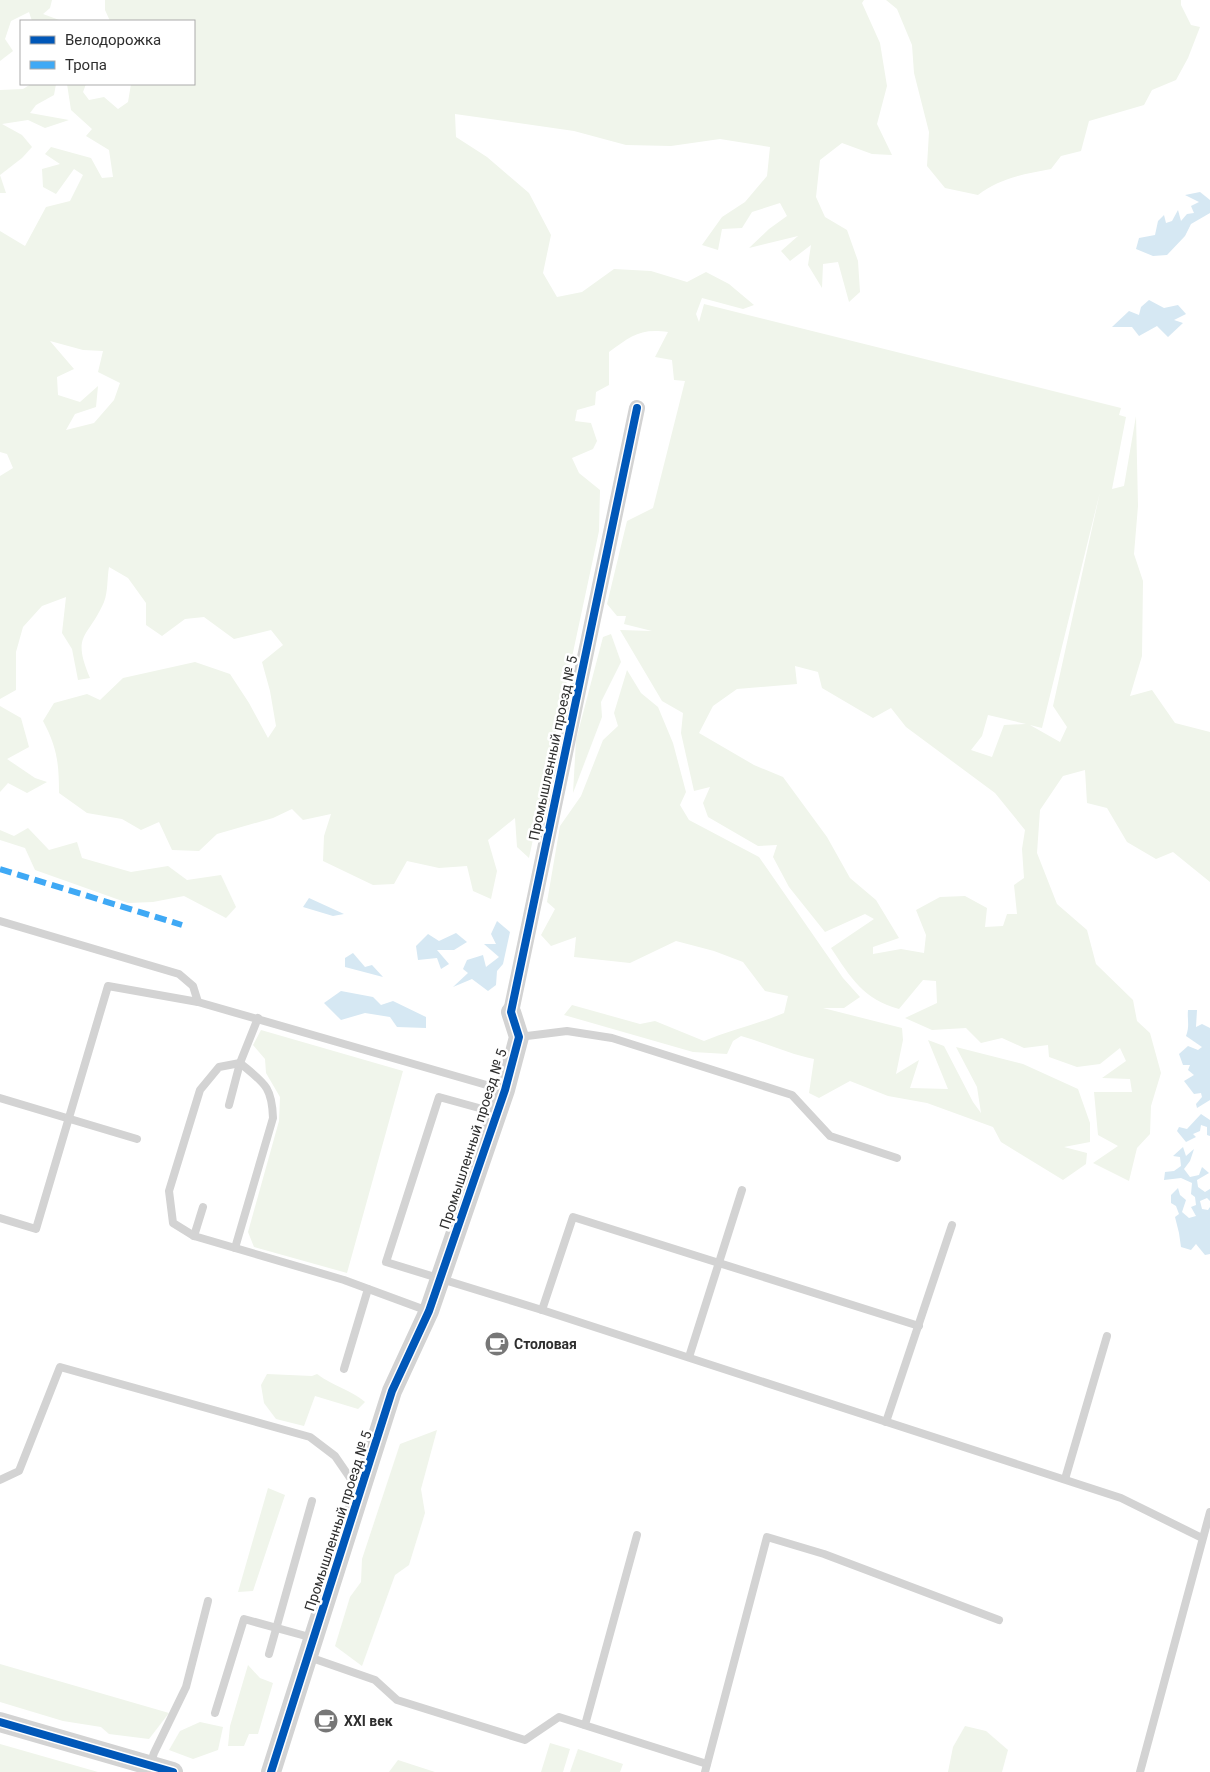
<svg xmlns="http://www.w3.org/2000/svg" width="1210" height="1772" viewBox="0 0 1210 1772" font-family="Roboto,sans-serif">
<style>
.green{fill:#f0f5eb;fill-rule:evenodd}
.water{fill:#d6e8f3}
.lines{fill:none;stroke-linecap:round;stroke-linejoin:round}
.service{stroke:#d3d3d3;stroke-width:8}
.minor{stroke:#d3d3d3;stroke-width:16}
.tertiary{stroke:#d3d3d3;stroke-width:20}
.quiet{stroke:#3fa9f5;stroke-width:6;stroke-dasharray:12 6;stroke-linecap:butt}
.cycleway-casing{stroke:#fff;stroke-width:11}
.cycleway{stroke:#0057b8;stroke-width:8}
.labels{text-anchor:middle;stroke-width:5;stroke-linejoin:round;paint-order:stroke}
.street-label{font-size:14px;fill:#2e2e2e;stroke:#fff}
.poi-label{font-size:14px;font-weight:bold;fill:#2e2e2e;stroke:#fff;text-anchor:start}
</style>
<rect width="100%" height="100%" fill="#fff"/>
<g class="green">
<polygon points="0,0 52,0 50,8 43,14 62,21 32,21 29,12 11,21 5,39 13,51 0,61"/>
<path d="M105,0H864L862,3L880,43L887,86L877,124L892,155L872,154L842,143L820,160L816,197L825,217L847,230L858,261L860,292L849,302L838,262L823,264L822,288L808,265L811,245L790,261L781,251L798,236L749,248L769,229L787,216L780,203L752,212L742,228L722,229L718,250L702,245L722,217L745,202L767,176L770,147L720,139L671,146L626,145L574,131L455,114L456,137L487,157L529,193L551,235L543,273L557,297L582,292L614,269L651,271L687,282L706,272L729,284L754,305L743,309L702,298L696,314L699,322L704,304L1121,408L1119,415L1126,417L1112,489L1124,486L1136,416L1138,506L1134,554L1143,581L1142,656L1130,696L1152,690L1175,723L1210,732V882L1173,852L1156,859L1127,842L1107,808L1087,803L1085,770L1063,776L1040,810L1037,853L1057,904L1087,930L1096,964L1133,1000L1137,1021L1150,1033L1161,1073L1151,1106L1150,1134L1137,1148L1129,1181L1093,1163L1118,1146L1098,1135L1094,1092H1132L1130,1079L1102,1078L1126,1061L1120,1048L1100,1064L1077,1067L1049,1057L1048,1045L1024,1048L1002,1038L981,1043L966,1028L932,1030L905,1018L937,1003L936,981L923,980L899,1009C863,999 851,978 831,948L874,919L865,914L825,932L789,887L773,857L777,845L758,846L708,817L703,803L710,787L694,791L681,733L683,713L662,701L620,630L652,631L624,624L626,616H617L607,604L627,521L653,508L685,381L674,380L672,360L655,357L668,332C640,328 631,336 609,352V385L596,392L595,405L577,410L575,421L591,423L597,441L593,449L572,458L579,473L600,490L599,531L529,858L517,847L515,818L488,840L497,871L491,899L473,891L467,866L439,868L407,861L394,884L373,885L323,861L324,836L331,814L303,820L292,809L273,818L217,834L199,851L172,850L159,822L141,830L122,819L87,813L59,793C59,763 57,747 43,721L54,703L87,694L100,700L123,678L195,662L230,674L249,703L268,738L276,726L270,691L262,662L283,645L271,630L234,639L204,617L185,619L162,636L146,625V603L128,578L109,567C107,578 108,592 104,602C88,639 71,633 90,678L78,680L72,649L62,633L66,597L42,606L23,627L16,652V690L0,699V476L13,468L7,454L0,452V231L25,246L46,207L70,201L83,175L74,169L56,194L43,187L42,169L60,164L45,154L51,147L91,158L102,178L113,177L109,150L86,136L92,129L71,110L67,84H86L83,92L89,100L104,97L118,109L128,102L131,84H194V21H110L105,10ZM50,341L83,350L103,351L98,372L120,383L114,400L94,423L66,430L75,414L96,407L98,386L80,402L58,395L57,377L74,369ZM1100,492L1053,706L1067,727L1060,742L1030,725L1042,728ZM795,666L818,672L822,688L873,718L891,708L906,727L995,793L1025,830L1022,849L1024,878L1014,885L1017,914H1007L1003,926L985,927L987,908L965,896L940,897L916,910L926,935L924,953L901,949L873,954V947L899,938L876,900L850,878L827,837L783,777L754,765L699,733L713,706L737,689L797,684ZM988,715L1026,724L1004,725L992,757L971,750L982,736Z"/>
<path d="M886,0H1181V5L1191,25L1200,27L1188,58L1176,80L1152,90L1144,105L1089,121L1081,151L1061,156L1051,169C1024,174 1000,178 978,195L945,188L927,166L929,132L914,73L912,45L897,9Z"/>
<polygon points="31,84 56,84 54,95 36,105 30,113 69,120 45,128 28,120 2,124 22,135 32,147 22,158 0,175 6,193 0,193 0,90 23,89"/>
<polygon points="611,634 621,662 601,702 602,717 573,793 576,740 603,637"/>
<path d="M627,670L641,693L658,707L673,743L686,792L680,805L689,820L759,857L843,978L860,997L844,1008H823L902,1028L903,1040L896,1074L919,1060L910,1088L948,1089L928,1040L944,1046L973,1102L981,1113L977,1087L956,1047L1023,1064L1078,1089L1090,1123V1142L1064,1147L1087,1153L1086,1164L1063,1180L1001,1142L993,1127L927,1103L888,1096L850,1081L819,1098L809,1093L814,1059C789,1054 766,1043 741,1036L733,1041L727,1054L693,1052L564,1015L572,1005L640,1024L655,1021L704,1041C730,1030 758,1024 784,1013L788,996L765,991L743,962L714,951L676,941L630,963L574,957L576,937L551,946L541,935L555,909L547,902L560,826L581,796L603,740L618,726L614,713Z"/>
<polygon points="0,706 21,718 29,747 7,759 35,778 47,782 27,793 8,783 0,792"/>
<polygon points="28,828 49,850 77,842 82,858 131,872 168,866 187,880 221,875 236,907 226,918 184,896 153,902 128,903 35,870 25,848 0,840 0,830 14,836"/>
<polygon points="261,1030 403,1071 347,1273 254,1247 248,1232 279,1121 280,1097 266,1073 265,1059 253,1045"/>
<path d="M267,1374L312,1376L317,1374C333,1386 351,1390 365,1402L358,1409L315,1396L304,1426L276,1419L264,1403L261,1385Z"/>
<polygon points="437,1430 421,1489 425,1513 409,1565 395,1575 362,1666 335,1646 350,1597 361,1582 362,1559 400,1444"/>
<polygon points="268,1488 285,1495 253,1591 238,1592"/>
<polygon points="0,1664 169,1713 149,1739 109,1734 101,1727 63,1721 0,1702"/>
<polygon points="248,1665 260,1678 273,1683 258,1734 249,1734 244,1746 228,1746 230,1726"/>
<polygon points="200,1722 223,1727 218,1750 193,1759 169,1750 180,1731"/>
<polygon points="965,1726 986,1731 1008,1750 1002,1772 948,1772 953,1747"/>
<polygon points="550,1743 570,1749 563,1772 541,1772"/>
<polygon points="0,1744 98,1772 0,1772"/>
<polygon points="578,1749 623,1764 620,1772 570,1772"/>
<polygon points="398,1760 435,1772 389,1772"/>
</g>
<g class="water">
<polygon points="1200,192 1210,200 1210,213 1191,224 1185,236 1167,255 1153,256 1136,249 1139,238 1155,235 1158,221 1164,215 1166,223 1172,221 1178,210 1181,221 1187,214 1194,213 1191,206 1199,202 1185,195"/>
<polygon points="1149,300 1164,308 1178,305 1186,314 1174,320 1183,323 1168,337 1157,326 1139,336 1132,327 1112,327 1129,311 1139,315 1141,307"/>
<polygon points="309,898 344,914 333,916 303,907"/>
<polygon points="497,921 510,932 503,964 497,971 496,985 488,991 472,979 453,987 468,973 463,969 467,960 483,955 486,967 499,957 484,944 496,944 491,934"/>
<polygon points="456,933 467,942 454,950 437,950 449,964 441,969 437,958 418,960 416,946 428,934 439,941"/>
<polygon points="353,953 365,967 372,965 383,977 345,967 345,958"/>
<polygon points="341,991 373,997 381,1005 393,1001 426,1017 426,1028 397,1027 390,1017 365,1013 341,1020 324,1003"/>
<path d="M1188,1010H1197L1196,1027L1202,1024L1210,1028V1100L1197,1108L1196,1104L1202,1097L1201,1093L1194,1094L1184,1081L1194,1075L1188,1070L1190,1065H1183L1179,1054L1188,1046L1198,1050L1202,1047L1186,1036C1190,1026 1187,1019 1188,1010Z"/>
<polygon points="1201,1114 1210,1120 1210,1136 1207,1135 1207,1127 1201,1125 1200,1131 1193,1134 1196,1137 1186,1142 1177,1131 1179,1127 1187,1129"/>
<polygon points="1183,1147 1186,1156 1194,1149 1190,1161 1184,1169 1190,1177 1199,1175 1202,1167 1209,1173 1197,1180 1198,1187 1205,1192 1210,1189 1210,1201 1207,1198 1200,1201 1202,1209 1208,1210 1210,1207 1210,1254 1205,1255 1196,1244 1191,1250 1181,1247 1179,1233 1175,1217 1179,1214 1176,1206 1171,1203 1171,1195 1178,1188 1180,1195 1186,1200 1182,1212 1189,1218 1196,1216 1191,1207 1196,1205 1195,1197 1191,1194 1192,1183 1181,1178 1164,1180 1165,1172 1174,1171 1181,1166 1180,1157 1173,1156"/>
</g>
<g class="lines">
<g class="service">
<polyline points="0,921 179,974 193,986 198,1002"/>
<polyline points="519,1037 567,1031 612,1038 792,1095 830,1136 897,1158"/>
<polyline points="0,1098 137,1139"/>
<polyline points="229,1105 240,1063 258,1018"/>
<polyline points="497,1113 439,1097 386,1262 542,1310 1121,1498 1202,1538"/>
<polyline points="203,1207 194,1236 344,1280 428,1311"/>
<polyline points="0,1218 36,1229 108,986 198,1002 504,1090"/>
<path d="M194,1236L173,1223L169,1191L200,1090L219,1067L240,1063C264,1083 272,1086 273,1118L235,1248"/>
<polyline points="542,1310 573,1217 919,1326"/>
<polyline points="689,1357 742,1190"/>
<polyline points="344,1369 368,1289"/>
<polyline points="886,1422 952,1225"/>
<polyline points="1065,1479 1107,1336"/>
<polyline points="0,1480 19,1471 60,1367 310,1437 335,1456 357,1488"/>
<polyline points="269,1654 312,1501"/>
<polyline points="309,1657 375,1680 397,1700 525,1740 559,1717 707,1764"/>
<polyline points="215,1713 244,1619 313,1638"/>
<polyline points="585,1725 637,1535"/>
<polyline points="150,1765 154,1753 186,1687 208,1601"/>
<polyline points="705,1772 767,1537 824,1554 999,1620"/>
<polyline points="1140,1772 1210,1512"/>
</g>
<polyline class="minor" points="511,1012 637,408"/>
<g class="tertiary">
<polyline points="0,1722 173,1772"/>
<polyline points="271,1772 392,1391 429,1311 505,1090 519,1037 511,1012"/>
</g>
<polyline class="quiet" points="0,869 182,925"/>
<defs>
<g id="cycleway">
<polyline points="0,1722 173,1772"/>
<polyline points="271,1772 392,1391 429,1311 505,1090 519,1037 511,1012 637,408"/>
</g>
</defs>
<use href="#cycleway" class="cycleway-casing"/>
<use href="#cycleway" class="cycleway"/>
</g>
<defs>
<symbol id="cafe-disc" viewBox="-11 -11 22 22"><circle r="9.5" fill="#777" stroke="#fff"/><path d="M-5.5-4.5H6V0H3Q3 3.5 0 3.5H-2.5Q-5.5 3.5-5.5 0ZM3-3.2v2h1.7v-2ZM-6 4.5H4V6H-6Z" fill="#fff"/></symbol>
</defs>
<g fill-rule="evenodd">
<use href="#cafe-disc" x="483" y="1330" width="28" height="28"/>
<use href="#cafe-disc" x="312" y="1707" width="28" height="28"/>
</g>
<g class="labels">
<g class="street-label">
<text transform="translate(553 748) rotate(-78)" y="5">Промышленный проезд № 5</text>
<text transform="translate(473 1139) rotate(-72)" y="5">Промышленный проезд № 5</text>
<text transform="translate(338 1521) rotate(-72)" y="5">Промышленный проезд № 5</text>
</g>
<g class="poi-label">
<text x="514" y="1349">Столовая</text>
<text x="344" y="1726">XXI век</text>
</g>
</g>
<rect x="20" y="20" width="175" height="65" fill="#ffffff" stroke="#ababab"/>
<rect x="30" y="36" width="25" height="8" fill="#0057b8" stroke="#ababab"/>
<text x="65" y="45" font-size="15" fill="#2e2e2e">Велодорожка</text>
<rect x="30" y="61" width="25" height="8" fill="#3fa9f5" stroke="#ababab"/>
<text x="65" y="70" font-size="15" fill="#2e2e2e">Тропа</text>
</svg>
